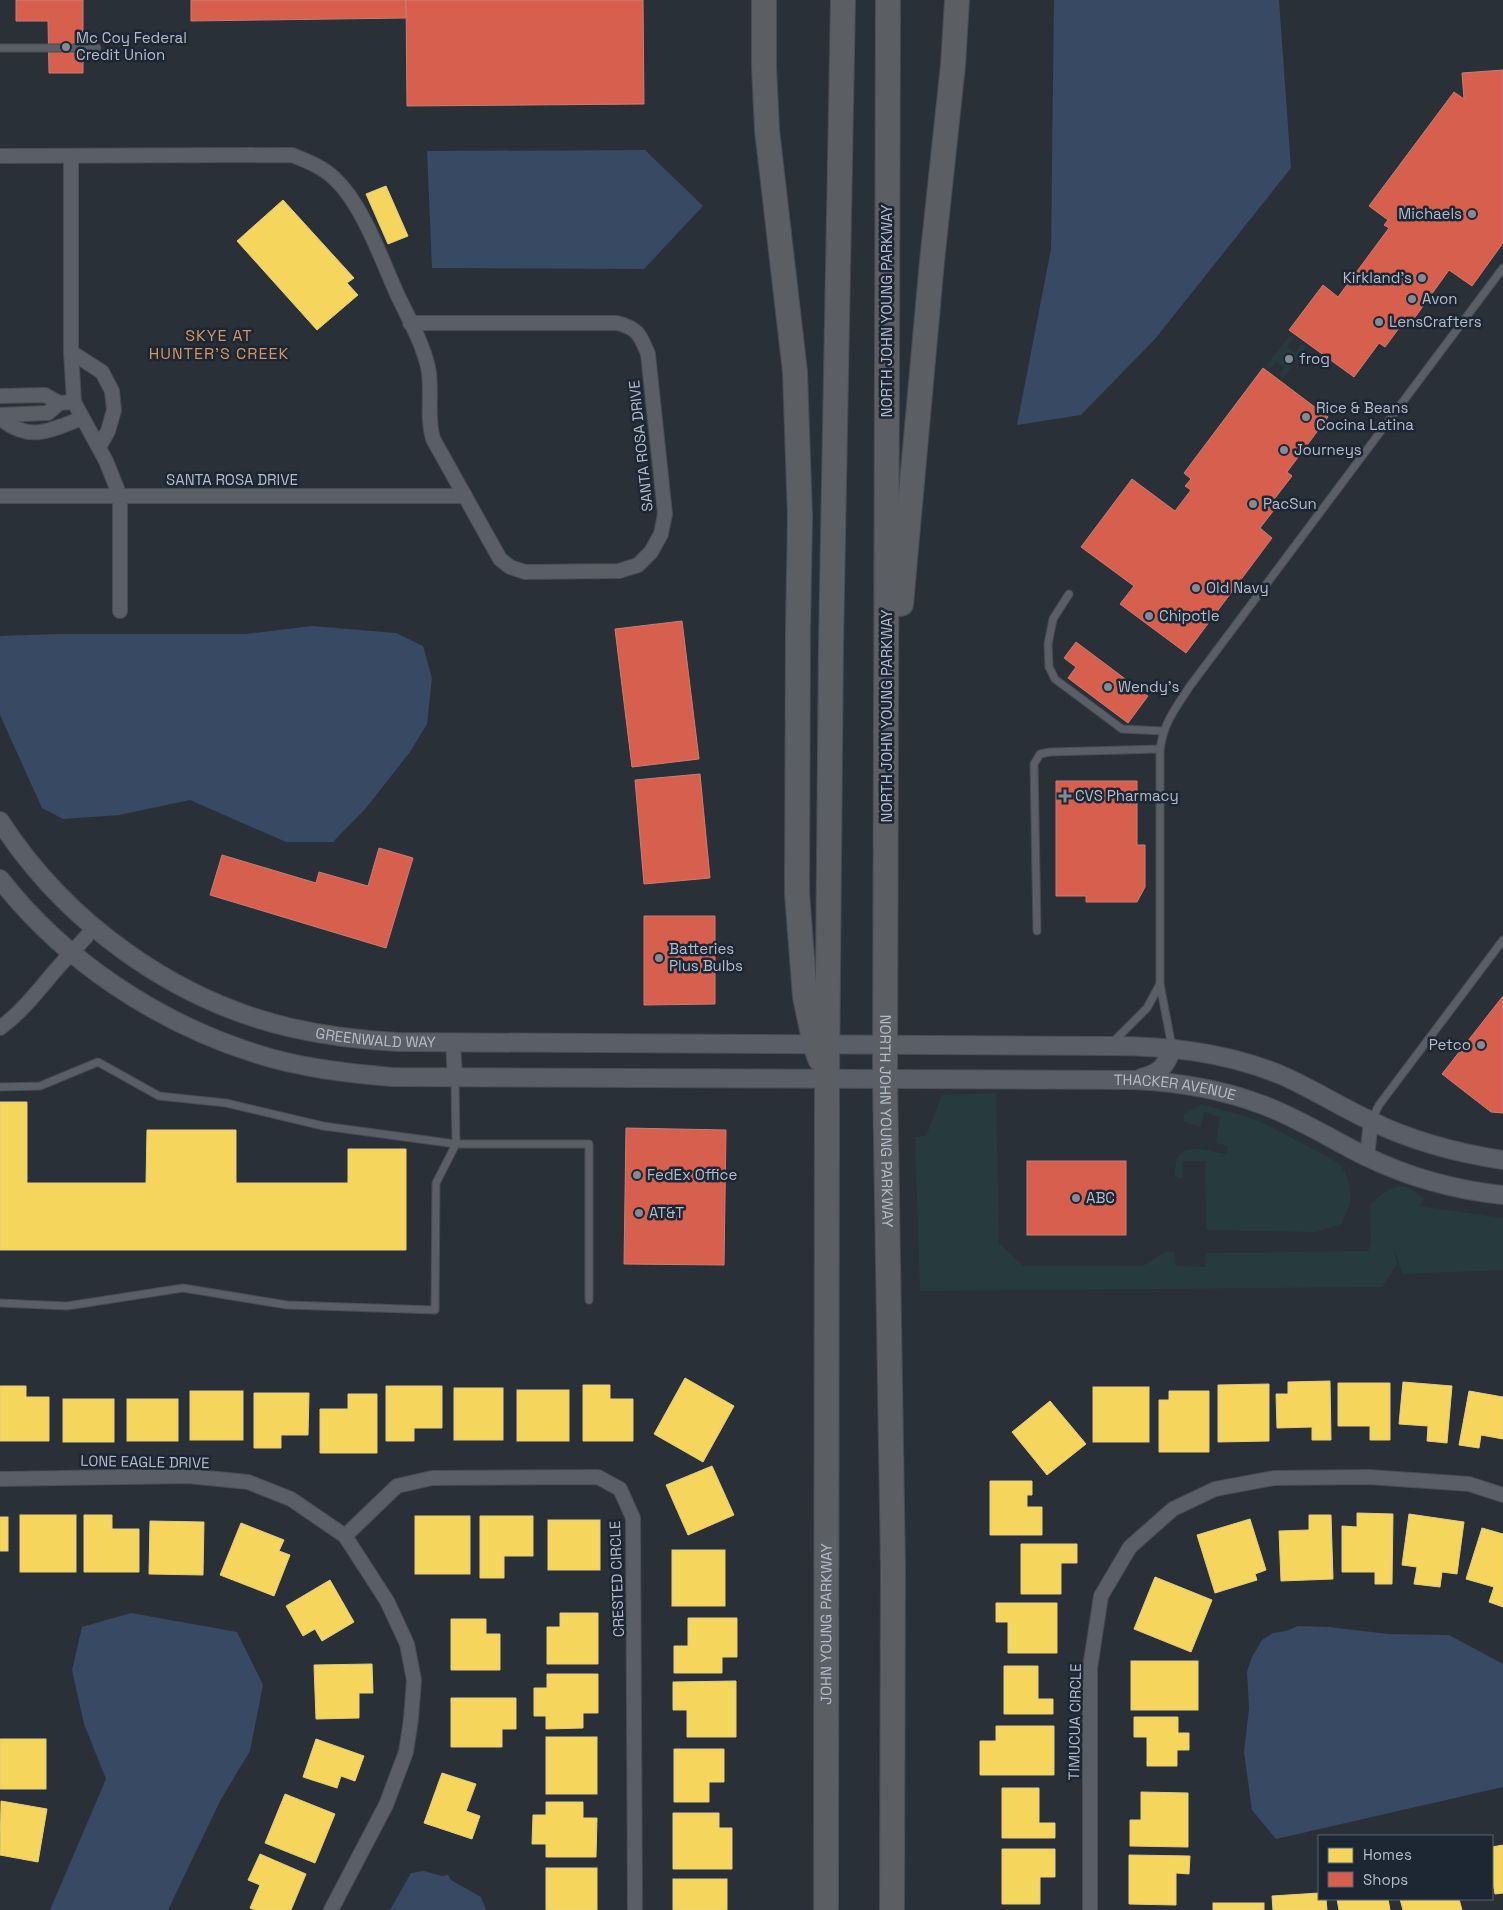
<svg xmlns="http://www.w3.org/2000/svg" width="1503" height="1910" viewBox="0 0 1503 1910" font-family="'Space Grotesk',sans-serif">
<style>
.green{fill:#273a3e}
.water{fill:#384963}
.homes{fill:#f6d55c;stroke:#e2ce7d}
.shops{fill:#d6604d;stroke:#cc7c72}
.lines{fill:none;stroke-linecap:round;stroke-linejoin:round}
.service-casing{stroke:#484c53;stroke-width:9}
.minor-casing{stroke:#484c53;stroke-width:16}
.tertiary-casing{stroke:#484c53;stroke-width:20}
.trunk-casing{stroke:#474c53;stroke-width:26}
.service{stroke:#5a5e66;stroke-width:7}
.minor{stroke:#5a5e66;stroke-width:14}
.tertiary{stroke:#5a5e66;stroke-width:18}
.trunk{stroke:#5b5f64;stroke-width:24}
.poi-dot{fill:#848b96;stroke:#1d2633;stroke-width:2}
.labels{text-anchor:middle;stroke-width:5;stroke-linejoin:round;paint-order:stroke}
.poi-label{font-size:15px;fill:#b4bcc9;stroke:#1d2633;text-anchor:start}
.street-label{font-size:15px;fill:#b4bcc9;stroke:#1d2633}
.neighbourhood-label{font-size:16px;letter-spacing:1px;fill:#d59563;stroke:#1d2633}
</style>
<rect width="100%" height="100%" fill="#2a3038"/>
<g class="green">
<polygon points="1290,335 1294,338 1287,347 1295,353 1302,344 1306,347 1283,378 1279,375 1285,366 1280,365 1277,361 1270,369 1266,366"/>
<path d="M996,1093L999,1243L1023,1266H1143L1165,1252H1175L1176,1266L1205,1267L1206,1253L1368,1251L1371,1244L1370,1205C1380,1195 1396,1180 1411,1189C1416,1191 1420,1196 1424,1199L1419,1206L1503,1218V1270L1402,1274L1394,1247L1397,1264L1382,1287L920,1291L915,1137L926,1136L942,1095Z"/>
<path d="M1202,1104C1223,1111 1245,1115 1265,1124C1289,1136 1313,1149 1337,1162C1347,1171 1352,1189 1350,1202C1349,1209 1344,1217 1341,1224L1316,1232L1206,1230L1205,1161H1183L1182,1179L1175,1176C1174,1137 1202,1151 1226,1154L1228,1146L1216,1143L1220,1117L1204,1112L1201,1127L1184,1122V1114Z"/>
</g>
<g class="water">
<polygon points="1054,0 1279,0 1291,168 1155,339 1081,415 1017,425 1051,249"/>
<polygon points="645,150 703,206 644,269 432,268 427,151"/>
<polygon points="312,626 396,633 423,646 432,678 427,724 410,752 366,808 333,842 286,842 190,800 119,815 63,819 42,808 0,715 0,636 58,634 245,634"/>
<polygon points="131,1613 237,1632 263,1685 250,1751 220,1801 168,1910 50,1910 106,1779 84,1724 72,1670 82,1627"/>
<polygon points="1298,1626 1329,1627 1389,1634 1449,1635 1503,1664 1503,1787 1276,1839 1252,1810 1244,1752 1249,1709 1247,1672 1252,1657 1262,1640 1273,1633 1286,1631"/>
<polygon points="424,1871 442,1876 448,1875 451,1880 481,1897 486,1910 390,1910 411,1873"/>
</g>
<g class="homes">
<polygon points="386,186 408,236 388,244 366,194"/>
<polygon points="283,200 354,278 347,283 358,295 317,330 237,241"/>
<polygon points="0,1102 27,1102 27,1183 146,1183 147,1130 236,1130 236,1183 348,1183 348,1149 406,1149 406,1250 0,1250"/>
<polygon points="685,1378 734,1406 703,1462 654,1434"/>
<polygon points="1330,1381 1331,1440 1312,1440 1312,1427 1277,1428 1276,1394 1288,1394 1288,1382"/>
<polygon points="1403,1382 1452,1386 1447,1443 1427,1441 1428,1426 1399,1424"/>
<polygon points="1338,1383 1390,1383 1390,1440 1370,1440 1370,1426 1338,1426"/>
<polygon points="1269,1384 1269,1441 1218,1442 1218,1385"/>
<polygon points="583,1385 610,1385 610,1399 633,1399 633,1441 583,1441"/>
<polygon points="0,1386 26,1386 26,1397 49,1397 49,1441 0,1441"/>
<polygon points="386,1386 442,1386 442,1428 414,1428 414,1441 386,1441"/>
<rect x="1093" y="1387" width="56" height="55"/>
<rect x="454" y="1388" width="49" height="52"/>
<rect x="517" y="1390" width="52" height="51"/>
<rect x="190" y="1391" width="53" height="49"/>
<polygon points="1169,1391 1209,1391 1209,1452 1159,1452 1159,1400 1169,1400"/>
<polygon points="1469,1391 1503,1397 1503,1439 1481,1435 1479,1448 1459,1445"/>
<polygon points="254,1393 309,1393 308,1435 281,1435 281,1448 254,1448"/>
<polygon points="348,1394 377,1394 377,1453 320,1453 320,1409 348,1409"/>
<rect x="63" y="1399" width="51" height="43"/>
<rect x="127" y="1399" width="51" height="42"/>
<polygon points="1050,1401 1086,1444 1047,1475 1012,1432"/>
<polygon points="712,1466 734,1515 688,1535 666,1485"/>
<polygon points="990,1481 1032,1481 1032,1495 1027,1495 1027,1507 1042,1507 1042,1535 990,1535"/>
<polygon points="1357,1513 1393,1514 1392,1584 1375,1584 1375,1572 1342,1572 1342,1526 1357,1527"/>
<polygon points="1409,1514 1464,1522 1457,1574 1442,1572 1440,1587 1414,1584 1417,1567 1402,1565"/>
<rect x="20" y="1515" width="56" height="57"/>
<polygon points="84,1515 112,1515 112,1529 139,1529 139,1572 84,1572"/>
<polygon points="1309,1515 1331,1515 1333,1579 1281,1581 1279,1531 1309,1530"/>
<rect x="415" y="1516" width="55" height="58"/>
<polygon points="480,1516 533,1516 533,1556 504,1556 504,1578 480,1578"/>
<rect x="0" y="1517" width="8" height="34"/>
<polygon points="1250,1519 1266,1570 1255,1574 1257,1580 1215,1593 1197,1535"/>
<rect x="548" y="1520" width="52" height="50"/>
<polygon points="150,1521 204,1522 203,1575 149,1574"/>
<polygon points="241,1523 284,1540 279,1551 290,1555 274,1596 220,1575"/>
<polygon points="1482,1528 1503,1534 1503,1607 1489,1602 1494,1587 1466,1579"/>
<polygon points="1021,1544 1077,1544 1077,1563 1061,1563 1061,1594 1021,1594"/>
<rect x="672" y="1550" width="53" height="56"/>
<polygon points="1155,1577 1212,1600 1191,1652 1134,1629"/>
<polygon points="330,1580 354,1622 322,1641 315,1629 303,1636 286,1606"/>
<polygon points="996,1603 1057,1603 1057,1653 1008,1653 1008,1622 996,1622"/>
<polygon points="560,1613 598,1613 598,1664 547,1664 547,1627 560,1627"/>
<polygon points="688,1618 737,1618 737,1657 722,1657 722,1673 674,1673 674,1646 688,1646"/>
<polygon points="451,1619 486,1619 486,1634 500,1634 500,1670 451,1670"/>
<rect x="1131" y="1661" width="67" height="49"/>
<polygon points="372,1664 373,1693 359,1693 359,1718 316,1719 314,1665"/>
<polygon points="1004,1666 1038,1666 1038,1699 1053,1699 1053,1714 1004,1714"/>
<polygon points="547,1674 598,1674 598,1713 583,1713 583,1728 546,1729 546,1716 534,1716 534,1688 547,1688"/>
<polygon points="736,1681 736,1737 687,1737 687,1710 673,1710 673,1682"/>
<polygon points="451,1698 516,1698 516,1729 502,1729 502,1747 451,1747"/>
<polygon points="1134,1717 1178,1717 1178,1733 1189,1733 1189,1750 1177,1750 1177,1766 1147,1766 1147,1737 1134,1737"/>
<polygon points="996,1726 1054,1726 1054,1775 980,1775 980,1741 996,1741"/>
<rect x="546" y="1737" width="51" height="57"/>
<rect x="0" y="1739" width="46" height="50"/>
<polygon points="316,1739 364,1756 355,1781 341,1776 337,1788 303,1777"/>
<polygon points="674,1749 724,1749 724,1782 709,1782 709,1802 674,1802"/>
<polygon points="442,1773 476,1784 466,1811 480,1816 472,1839 424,1823"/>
<polygon points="1002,1788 1039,1788 1039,1823 1055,1823 1055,1838 1002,1838"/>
<polygon points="1141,1792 1188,1793 1188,1847 1130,1846 1130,1820 1141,1820"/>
<polygon points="285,1794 335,1814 315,1863 265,1843"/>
<polygon points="1,1801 47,1809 38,1862 0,1855"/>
<polygon points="546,1802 583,1802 583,1818 597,1818 596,1857 546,1857 546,1844 532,1844 533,1815 546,1815"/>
<polygon points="673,1813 719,1813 719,1828 732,1828 732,1869 673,1869"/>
<polygon points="1503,1845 1503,1893 1495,1894 1492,1877 1492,1847"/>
<polygon points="1002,1849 1055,1849 1055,1877 1040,1877 1040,1904 1002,1904"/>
<polygon points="260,1854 306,1874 291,1910 254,1910 250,1908 260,1885 248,1880"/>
<polygon points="1129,1855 1190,1856 1189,1874 1176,1873 1176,1905 1129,1904"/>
<rect x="546" y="1868" width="51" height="42"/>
<rect x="673" y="1879" width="54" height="31"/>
<polygon points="1319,1893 1319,1899 1326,1899 1327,1910 1273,1910 1272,1896"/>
<polygon points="1337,1899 1388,1899 1390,1910 1339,1910"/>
<polygon points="1400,1899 1459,1899 1462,1910 1403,1910"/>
<rect x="1213" y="1903" width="51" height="7"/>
</g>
<g class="shops">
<polygon points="16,0 83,0 83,73 49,73 48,21 16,21"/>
<polygon points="191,0 406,0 406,18 191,21"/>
<polygon points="406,0 643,0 644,104 407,106"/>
<polygon points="1503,70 1503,243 1472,286 1449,270 1413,320 1408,316 1385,347 1379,343 1354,377 1289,330 1323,285 1338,297 1389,228 1384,225 1388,220 1369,206 1454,92 1464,99 1462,73"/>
<polygon points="1263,368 1328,417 1287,472 1292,476 1272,502 1277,506 1260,528 1272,538 1186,653 1120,604 1134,586 1081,547 1132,479 1175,511 1191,490 1185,486 1191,479 1184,473"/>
<polygon points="682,621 699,759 632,767 615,629"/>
<polygon points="1076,642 1148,696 1128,723 1068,678 1076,667 1064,658"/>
<polygon points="700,774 710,878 644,884 635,780"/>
<polygon points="1056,781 1137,781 1137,845 1145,845 1145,887 1137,902 1086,902 1086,896 1056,896"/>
<polygon points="379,848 413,858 386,948 210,895 222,855 316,883 319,872 368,886"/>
<polygon points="644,916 715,916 715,1004 644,1005"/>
<polygon points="1503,996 1503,1113 1491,1112 1442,1074"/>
<polygon points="626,1128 726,1130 724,1265 624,1264"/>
<rect x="1027" y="1161" width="99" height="74"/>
</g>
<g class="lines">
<defs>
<g id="service">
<polyline points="0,48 97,48"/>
<polyline points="1069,594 1053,619 1048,644 1049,667 1055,679 1122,729 1163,731"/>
<polyline points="1037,931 1034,764 1040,754 1050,752 1160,749"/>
<polyline points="1112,1043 1147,1008 1160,984"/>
<path d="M1172,1047L1160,984V749C1164,722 1175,709 1190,686L1503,268"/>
<polyline points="0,1087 40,1086 98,1062 159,1096 226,1103 323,1126 456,1144 589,1144 589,1300"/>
<polyline points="1371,1121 1379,1105 1503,940"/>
<polyline points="0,1303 67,1306 183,1288 287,1305 435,1310 436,1183 456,1144 455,1078"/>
</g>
<g id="minor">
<path d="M0,156L292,155C307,161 323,167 335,179C363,205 382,261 398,296C409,319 422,342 428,367C433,390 426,415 433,439L500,559L510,567L525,572L619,571L638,565L651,552L661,534L665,514L648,354C640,335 638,328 617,323H410"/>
<polyline points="71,156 71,352 74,402 106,461 120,496 120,611"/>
<polyline points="71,352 102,372 112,391 114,410 108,431 99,447"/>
<polyline points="0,396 45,395 59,403 74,402"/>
<polyline points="0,415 48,413 59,403"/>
<path d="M0,418C29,443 52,430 82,418"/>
<polyline points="0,496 465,496"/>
<path d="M0,1028C22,1012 37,992 54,972C67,957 81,943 94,928"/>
<polyline points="453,1043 455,1078"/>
<polyline points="1367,1157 1371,1121"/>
<polyline points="0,1479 188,1476 248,1482 291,1499 345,1536 387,1601 407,1644 414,1680 411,1719 406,1752 386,1805 331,1910"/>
<polyline points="345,1536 397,1486 432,1478 598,1477 620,1489 633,1518 635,1910"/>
<polyline points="1090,1910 1090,1668 1101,1596 1130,1547 1173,1509 1215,1489 1274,1478 1369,1477 1469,1484 1503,1495"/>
</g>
<g id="tertiary">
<path id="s1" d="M0,821C65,922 174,1001 292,1028C327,1036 362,1040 397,1042L1109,1046C1169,1046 1225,1052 1281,1075C1311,1088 1339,1106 1369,1120C1411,1141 1457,1153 1503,1160"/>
<path id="s2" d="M0,879C64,961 158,1023 257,1054C301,1068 346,1073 392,1077L1133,1080C1178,1082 1221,1089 1263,1105C1298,1118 1331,1139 1365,1156C1408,1177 1455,1190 1503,1195"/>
<path d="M1141,1078C1160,1073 1166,1067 1172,1048"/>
</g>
<g id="trunk">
<polyline points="764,0 764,67 767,130 795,372 800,517 798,628 797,893 805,997 815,1044 820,1059"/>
<path id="s3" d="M888,0L885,1079L893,1568L892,1910"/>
<polyline points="901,604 932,261 953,65 957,0"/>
<path id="s4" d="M826,1910L827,1079L831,644L843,0"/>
</g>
</defs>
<use href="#service" class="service-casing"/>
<use href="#minor" class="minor-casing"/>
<use href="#tertiary" class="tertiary-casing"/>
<use href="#trunk" class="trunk-casing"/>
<use href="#service" class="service"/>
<use href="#minor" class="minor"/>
<use href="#tertiary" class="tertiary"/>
<use href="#trunk" class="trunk"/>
</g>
<g class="poi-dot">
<circle cx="66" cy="47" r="5"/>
<circle cx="1472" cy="214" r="5"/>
<circle cx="1422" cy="278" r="5"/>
<circle cx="1412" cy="299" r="5"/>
<circle cx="1379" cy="322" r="5"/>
<circle cx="1289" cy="359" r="5"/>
<circle cx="1306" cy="417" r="5"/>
<circle cx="1284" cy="450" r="5"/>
<circle cx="1253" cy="504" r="5"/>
<circle cx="1196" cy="588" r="5"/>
<circle cx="1149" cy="616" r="5"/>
<circle cx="1108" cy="687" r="5"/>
<path d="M1062.5 788.5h5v5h5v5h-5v5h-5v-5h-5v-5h5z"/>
<circle cx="659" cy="958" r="5"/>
<circle cx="1481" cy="1045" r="5"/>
<circle cx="637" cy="1175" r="5"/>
<circle cx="1076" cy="1198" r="5"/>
<circle cx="639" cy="1213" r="5"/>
</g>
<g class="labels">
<g class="poi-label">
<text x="76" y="43">Mc Coy Federal<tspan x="76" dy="17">Credit Union</tspan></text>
<text x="1462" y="219" text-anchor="end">Michaels</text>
<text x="1412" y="283" text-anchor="end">Kirkland's</text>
<text x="1422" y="304">Avon</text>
<text x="1389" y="327">LensCrafters</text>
<text x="1299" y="364">frog</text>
<text x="1316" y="413">Rice &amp; Beans<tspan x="1316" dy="17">Cocina Latina</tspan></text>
<text x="1294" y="455">Journeys</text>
<text x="1263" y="509">PacSun</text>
<text x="1206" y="593">Old Navy</text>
<text x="1159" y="621">Chipotle</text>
<text x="1118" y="692">Wendy's</text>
<text x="1075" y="801">CVS Pharmacy</text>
<text x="669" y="954">Batteries<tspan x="669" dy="17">Plus Bulbs</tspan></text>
<text x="1471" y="1050" text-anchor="end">Petco</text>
<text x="647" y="1180">FedEx Office</text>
<text x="1086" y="1203">ABC</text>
<text x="649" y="1218">AT&amp;T</text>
</g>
<g class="street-label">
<text transform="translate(887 311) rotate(-90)" y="5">NORTH JOHN YOUNG PARKWAY</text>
<text transform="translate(641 446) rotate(-96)" y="5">SANTA ROSA DRIVE</text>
<text x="232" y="485">SANTA ROSA DRIVE</text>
<text transform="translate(887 716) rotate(-90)" y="5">NORTH JOHN YOUNG PARKWAY</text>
<text dy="5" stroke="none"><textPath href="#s1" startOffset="451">GREENWALD WAY</textPath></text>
<text dy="5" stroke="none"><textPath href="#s2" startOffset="1236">THACKER AVENUE</textPath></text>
<text dy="5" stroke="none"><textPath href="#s3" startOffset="1121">NORTH JOHN YOUNG PARKWAY</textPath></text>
<text transform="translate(145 1462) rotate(1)" y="5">LONE EAGLE DRIVE</text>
<text transform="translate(617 1579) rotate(-92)" y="5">CRESTED CIRCLE</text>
<text dy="5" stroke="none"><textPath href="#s4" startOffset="286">JOHN YOUNG PARKWAY</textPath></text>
<text transform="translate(1075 1722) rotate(-89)" y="5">TIMUCUA CIRCLE</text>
</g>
<g class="neighbourhood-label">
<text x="219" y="341">SKYE AT<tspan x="219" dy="18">HUNTER'S CREEK</tspan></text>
</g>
</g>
<rect x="1318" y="1835" width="175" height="65" fill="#1d2633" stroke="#59626f"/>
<rect x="1328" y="1848" width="25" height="15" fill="#f6d55c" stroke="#59626f"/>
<text x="1363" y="1860" font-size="15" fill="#b4bcc9">Homes</text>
<rect x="1328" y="1872" width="25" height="15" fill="#d6604d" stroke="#59626f"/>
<text x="1363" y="1885" font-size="15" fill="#b4bcc9">Shops</text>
</svg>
